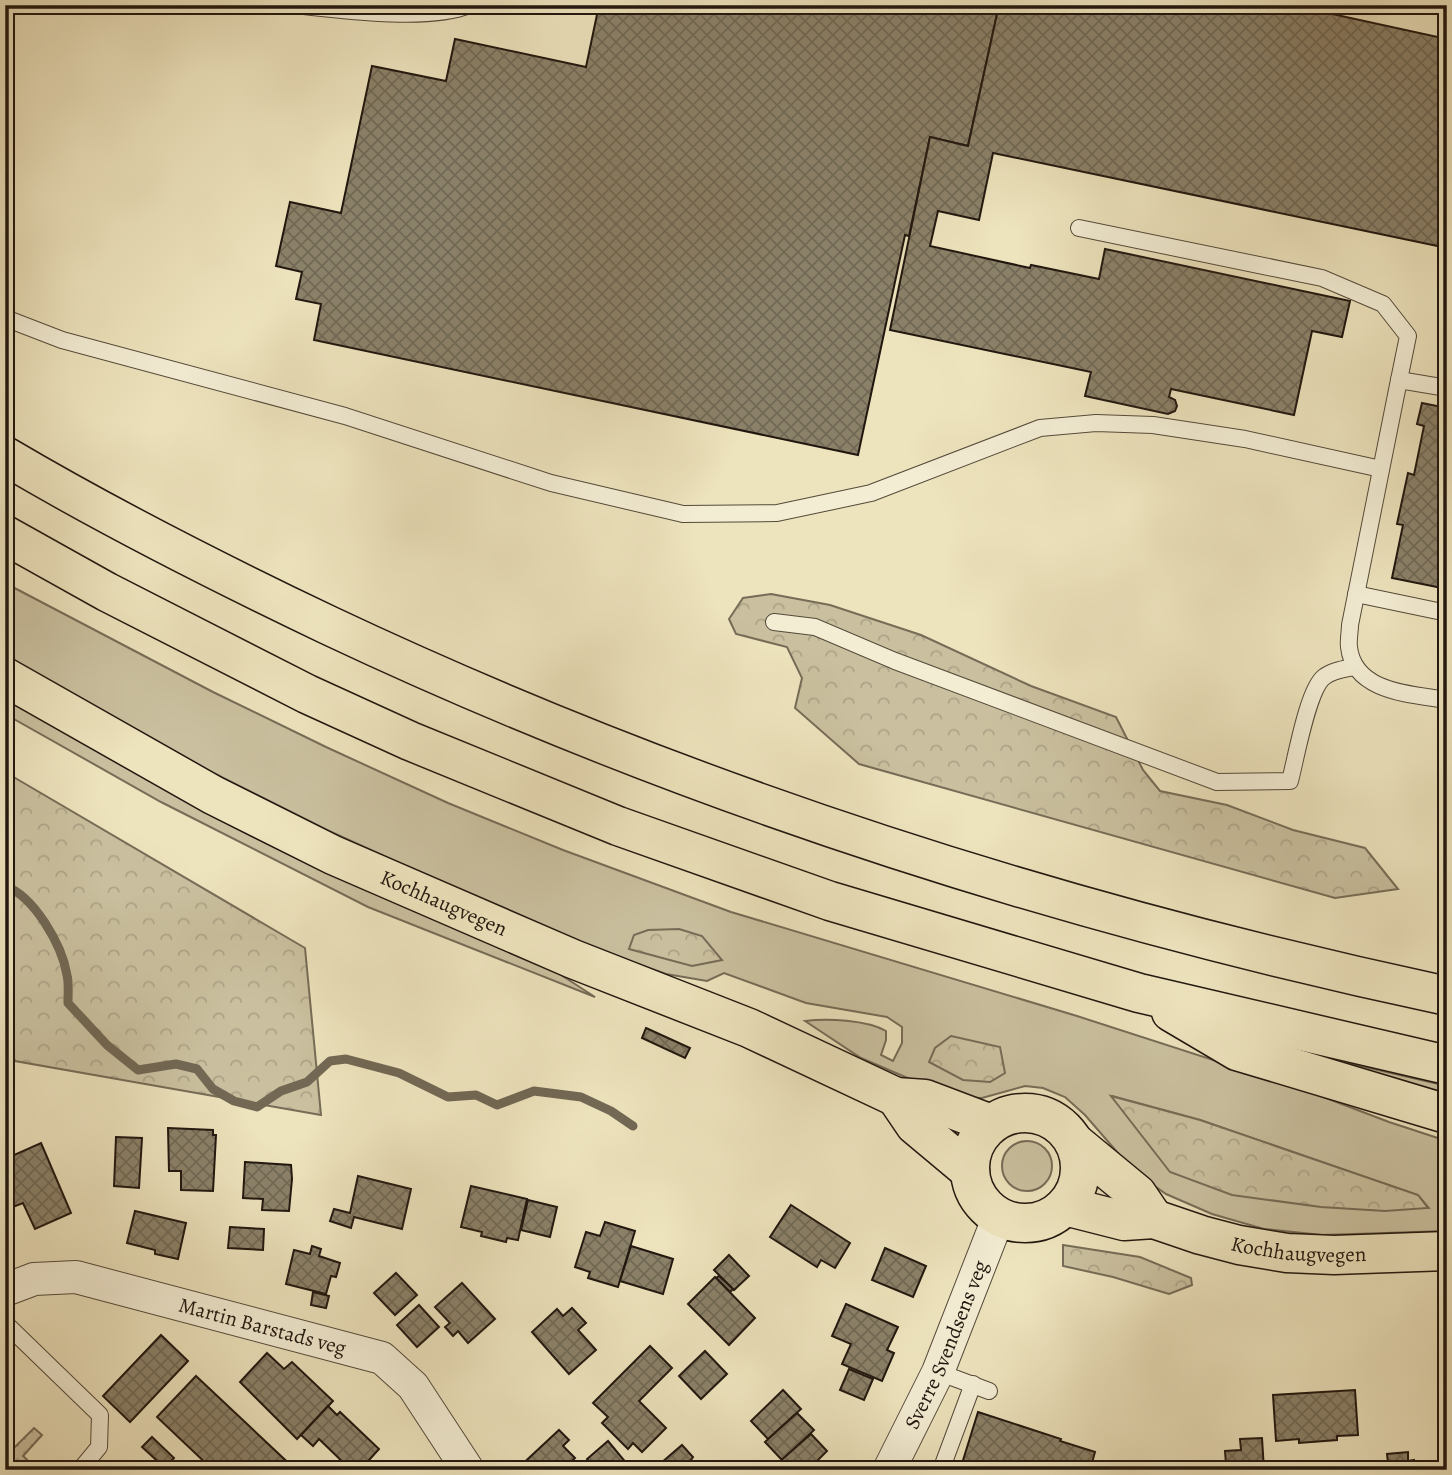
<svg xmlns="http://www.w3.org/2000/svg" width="1452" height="1475" viewBox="0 0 1452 1475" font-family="Alegreya,serif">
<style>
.green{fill:#cac09f;stroke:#766c57;stroke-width:2;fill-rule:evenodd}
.forest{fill:url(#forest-crowns);stroke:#766c57;stroke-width:2}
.park{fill:url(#park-dots);stroke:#766c57;stroke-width:2}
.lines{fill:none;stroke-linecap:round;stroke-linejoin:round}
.stream{stroke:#726854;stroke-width:9}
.building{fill:url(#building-cross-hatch);stroke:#21170f;stroke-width:2}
.service-casing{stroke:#544a3a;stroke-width:18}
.minor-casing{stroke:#544a3a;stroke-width:34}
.primary-casing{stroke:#21170f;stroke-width:41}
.trunk-casing{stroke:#21170f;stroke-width:41}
.service{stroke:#f3edd4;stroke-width:16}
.minor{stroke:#f3edd4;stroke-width:32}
.primary{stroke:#ede3bd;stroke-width:38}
.trunk{stroke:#ede3bd;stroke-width:38}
.labels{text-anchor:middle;stroke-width:5;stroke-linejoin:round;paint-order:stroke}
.street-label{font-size:21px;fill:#21170f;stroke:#f3edd4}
</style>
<defs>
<pattern id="forest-crowns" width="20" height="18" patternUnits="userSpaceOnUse" patternTransform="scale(1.75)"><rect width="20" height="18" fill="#cac09f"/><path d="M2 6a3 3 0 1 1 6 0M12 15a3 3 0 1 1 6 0" fill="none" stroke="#ada488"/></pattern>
<pattern id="park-dots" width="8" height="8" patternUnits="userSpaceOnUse" patternTransform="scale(1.75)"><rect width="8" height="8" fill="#cac09f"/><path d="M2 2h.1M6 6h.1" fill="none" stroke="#ada488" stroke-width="1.8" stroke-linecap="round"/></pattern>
<pattern id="building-cross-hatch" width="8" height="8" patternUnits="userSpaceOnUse" patternTransform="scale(1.75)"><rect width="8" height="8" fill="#8b8169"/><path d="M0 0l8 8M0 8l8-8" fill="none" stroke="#716955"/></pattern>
</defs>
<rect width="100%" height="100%" fill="#ede3bd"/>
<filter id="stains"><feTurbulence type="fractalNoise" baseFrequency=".00286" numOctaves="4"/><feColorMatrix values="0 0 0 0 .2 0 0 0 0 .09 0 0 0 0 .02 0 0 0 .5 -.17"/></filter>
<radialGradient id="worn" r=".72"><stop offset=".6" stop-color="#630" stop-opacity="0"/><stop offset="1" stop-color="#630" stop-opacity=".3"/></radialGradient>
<g class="green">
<path d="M5,583L213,692L326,747L448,803L563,850L731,912L1077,1016L1297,1087L1389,1122L1447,1141V1231L1322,1235L1264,1229L1212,1214L1166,1194L1149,1182L1124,1160L1085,1115L1065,1097L1043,1088L1025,1086L982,1098L952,1097L861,1058L805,1021C827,1018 867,1020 886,1031V1040L881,1055L893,1061L902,1043V1027L887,1017L806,1003L724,973L707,981L666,974L601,951L476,898L327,830L154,743L5,656ZM1112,1096L1200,1120L1418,1195L1428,1207Z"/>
<polygon points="5,698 541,962 595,997 368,907 161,802 5,714"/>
<polygon points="1348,1063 1447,1086 1447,1101 1345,1069"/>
<circle cx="1027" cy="1166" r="25"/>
</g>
<g class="forest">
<polygon points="771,594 830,605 921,635 1031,686 1116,717 1143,770 1160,791 1227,805 1293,830 1365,848 1398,889 1335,898 859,764 795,708 802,678 787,647 736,634 729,619 743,598"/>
<polygon points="5,772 305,948 321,1115 15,1061 5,1038"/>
<polygon points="679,929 702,936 722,960 692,966 629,949 634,935 648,930"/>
<polygon points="951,1036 1000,1047 1005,1073 990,1082 963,1080 929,1062 935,1048"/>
<polygon points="1111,1096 1200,1120 1418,1195 1428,1208 1385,1211 1321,1207 1232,1195 1170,1172"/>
<polygon points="1063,1245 1140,1257 1191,1278 1192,1285 1169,1294 1113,1277 1063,1266"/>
</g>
<polygon class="park" points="34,1428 42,1435 23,1456 38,1470 5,1470 5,1441 14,1448"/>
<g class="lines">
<path class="stream" d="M5,886C34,896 62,945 67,975C69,983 68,993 68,1003L107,1045L138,1070L176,1064L197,1069L213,1089L234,1101L257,1107L281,1091L307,1082L330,1061L346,1059L399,1073L448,1097L476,1095L497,1105L534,1091L581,1097L611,1111L633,1126"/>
</g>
<g class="building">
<polygon points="599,5 999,5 968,146 930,137 909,236 905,235 858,455 314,340 321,304 296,299 302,272 276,266 290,202 341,213 372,66 446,81 455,39 586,67"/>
<polygon points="999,5 1291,5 1447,39 1447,248 993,153 979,220 938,211 930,246 1030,268 1031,265 1099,279 1105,249 1350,301 1342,337 1312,331 1294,415 1171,389 1169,397 1175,400 1177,406 1175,411 1168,414 1085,396 1091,372 890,330 930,137 968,146"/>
<polygon points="1422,403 1447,408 1447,589 1392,578 1403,525 1397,524 1408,473 1414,475 1424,426 1417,424"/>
<polygon points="646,1028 690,1048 685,1058 642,1038"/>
<polygon points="168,1128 213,1130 213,1135 216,1135 213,1191 181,1190 181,1171 169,1171"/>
<polygon points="116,1137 142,1138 139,1188 114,1186"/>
<polygon points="41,1143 71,1213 35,1229 23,1203 5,1210 7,1167 5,1159"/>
<polygon points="245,1162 291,1165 292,1179 289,1211 262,1210 263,1199 243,1198"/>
<polygon points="358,1176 411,1189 402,1229 354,1217 351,1228 330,1221 334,1209 350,1213"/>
<polygon points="471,1186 527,1199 518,1240 507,1238 506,1242 481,1236 482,1232 461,1227"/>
<polygon points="528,1200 557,1207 550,1237 521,1230"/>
<polygon points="791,1205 850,1243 835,1268 821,1260 817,1267 770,1237"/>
<polygon points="135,1211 186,1223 178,1259 155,1254 155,1250 127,1243"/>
<polygon points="605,1222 635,1231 618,1287 588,1278 590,1272 575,1267 586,1232 600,1236"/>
<polygon points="230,1227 264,1229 263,1250 228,1248"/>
<polygon points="312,1246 321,1249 319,1256 340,1263 336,1277 331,1276 326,1294 286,1284 294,1250 310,1254"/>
<polygon points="631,1246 673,1259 663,1294 620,1281"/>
<polygon points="885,1248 926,1266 913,1297 872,1280"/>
<polygon points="729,1255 749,1276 734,1290 714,1270"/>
<polygon points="396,1273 417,1295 395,1315 374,1293"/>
<polygon points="719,1276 733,1289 730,1292 716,1278"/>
<polygon points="715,1277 755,1318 729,1345 688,1304"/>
<polygon points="462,1283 495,1319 468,1343 458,1331 453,1336 445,1327 450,1323 435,1307"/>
<polygon points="313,1292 329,1296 326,1308 311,1305"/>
<polygon points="846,1304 898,1327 887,1350 894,1353 882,1381 842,1364 851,1344 832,1336"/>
<polygon points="419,1305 439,1327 417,1347 397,1325"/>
<polygon points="572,1308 586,1323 578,1330 596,1350 569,1374 532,1332 557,1309 563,1316"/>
<polygon points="161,1335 188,1361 130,1422 103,1396"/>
<polygon points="650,1346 672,1368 639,1401 666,1428 642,1452 633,1443 628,1449 602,1423 608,1417 593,1403"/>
<polygon points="705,1351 727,1374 701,1399 679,1376"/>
<polygon points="267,1353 284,1369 292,1362 333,1401 297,1439 240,1382"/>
<polygon points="849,1369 873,1379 864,1400 840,1390"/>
<polygon points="196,1376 296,1470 213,1470 157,1417"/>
<polygon points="783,1390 801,1409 768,1439 751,1421"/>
<polygon points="1355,1390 1358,1435 1337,1436 1337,1440 1299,1443 1299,1439 1276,1441 1273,1395"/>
<polygon points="328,1406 337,1415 340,1412 379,1449 360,1470 351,1470 319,1439 313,1446 301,1435"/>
<polygon points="978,1412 1061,1439 1060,1441 1095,1452 1090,1470 960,1470"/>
<polygon points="797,1413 814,1430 782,1460 765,1442"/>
<polygon points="559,1430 569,1440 563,1446 575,1458 563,1470 516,1470"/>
<polygon points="811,1434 827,1451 808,1470 785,1470 778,1463"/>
<polygon points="152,1437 174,1458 165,1468 142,1447"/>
<polygon points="1262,1438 1264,1470 1242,1470 1242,1463 1226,1464 1225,1451 1241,1450 1240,1439"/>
<polygon points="608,1441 628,1465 622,1470 597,1470 587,1459"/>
<polygon points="682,1445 693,1457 684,1470 654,1469"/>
<polygon points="1408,1452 1408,1461 1414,1460 1414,1470 1382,1470 1382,1463 1388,1463 1387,1454"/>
</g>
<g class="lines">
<defs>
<g id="service">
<path d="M295,5C340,10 430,22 469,5"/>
<polyline points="1079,228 1322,278 1383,304 1408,336 1399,380"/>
<polyline points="5,318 62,340 345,416 551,483 683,514 777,513 871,493 1040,428 1096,423 1153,425 1245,439 1381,469"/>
<path d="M1447,388L1399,380L1350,625C1350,632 1348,640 1349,647C1354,693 1412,694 1447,700"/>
<polyline points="1356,594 1447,613"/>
<path d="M774,622L815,627L895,661L1217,782L1290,781C1296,758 1308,689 1324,677C1333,670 1345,669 1355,667"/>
<polyline points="5,1323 100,1415 99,1447 80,1470"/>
<polyline points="938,1372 989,1391"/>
<polyline points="941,1470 973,1384"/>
</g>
<g id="minor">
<path id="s1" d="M5,1290L34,1279L76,1277L382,1358L413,1386L468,1470"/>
<path id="s2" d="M889,1470L938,1372L999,1216"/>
</g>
<g id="primary">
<path id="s3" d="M5,677L213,795L333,855L573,959L749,1028L896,1097L925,1099L991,1124"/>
<polyline points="896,1097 915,1125 970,1171"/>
<circle cx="1025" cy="1168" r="55"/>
<polyline points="1074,1142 1137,1194 1154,1219"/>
<path id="s4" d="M1065,1206L1124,1221L1154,1219L1201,1235L1239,1245L1287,1253L1334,1255L1447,1251"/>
</g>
<g id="trunk">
<path d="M5,456C110,518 219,573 328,625C684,793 1062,914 1447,996"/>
<polyline points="5,535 107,592 307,694 410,741 618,826 830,901 1139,993 1447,1065"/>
<polyline points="1171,1012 1237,1051 1447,1114"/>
</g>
</defs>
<use href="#service" class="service-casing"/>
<use href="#minor" class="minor-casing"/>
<use href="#primary" class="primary-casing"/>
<use href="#trunk" class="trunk-casing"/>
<use href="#service" class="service"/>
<use href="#minor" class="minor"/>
<use href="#primary" class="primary"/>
<use href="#trunk" class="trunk"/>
</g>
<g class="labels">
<g class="street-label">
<text dy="7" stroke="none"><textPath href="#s3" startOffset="494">Kochhaugvegen</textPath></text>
<text dy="7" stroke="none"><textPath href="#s4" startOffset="240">Kochhaugvegen</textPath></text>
<text dy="7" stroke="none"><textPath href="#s1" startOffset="266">Martin Barstads veg</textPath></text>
<text dy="7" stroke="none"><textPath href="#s2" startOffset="138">Sverre Svendsens veg</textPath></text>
</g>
</g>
<rect width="1452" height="1475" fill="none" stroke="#ede3bd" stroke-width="28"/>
<rect x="7" y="7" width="1438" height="1461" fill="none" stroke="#21170f" stroke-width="3.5"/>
<rect x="14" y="14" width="1424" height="1447" fill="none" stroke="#21170f" stroke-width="2"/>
<rect width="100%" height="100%" filter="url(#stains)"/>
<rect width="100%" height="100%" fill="url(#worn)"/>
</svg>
